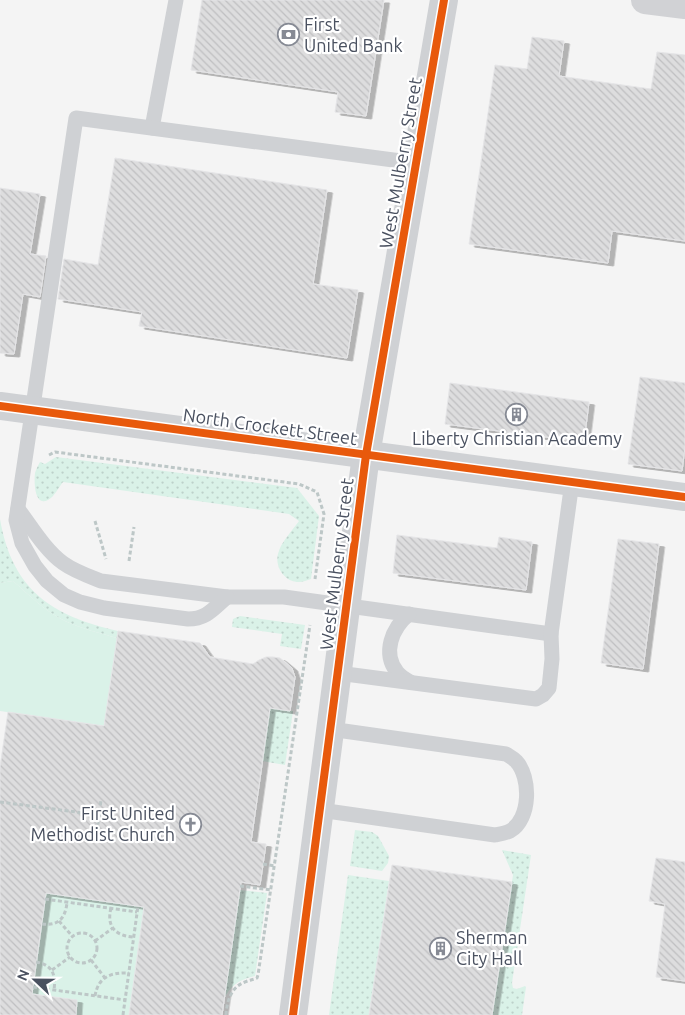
<svg xmlns="http://www.w3.org/2000/svg" width="685" height="1015" viewBox="0 0 685 1015" font-family="Ubuntu,sans-serif">
<style>
.grass{fill:url(#grass-dots)}
.park{fill:#daf2e8}
.building{fill:url(#building-back-hatch);stroke:#e5e5e7;filter:url(#shadow)}
.lines{fill:none;stroke-linecap:round;stroke-linejoin:round}
.path{stroke:#bdc7c7;stroke-width:3;stroke-dasharray:4 2.5;stroke-linecap:butt}
.service{stroke:#cfd1d4;stroke-width:15}
.minor{stroke:#cfd1d4;stroke-width:28}
.secondary{stroke:#d1d2d5;stroke-width:28}
.cycleway-casing{stroke:#fff;stroke-width:11}
.cycleway{stroke:#e8590c;stroke-width:8}
.labels{text-anchor:middle;stroke-width:4.5;stroke-linejoin:round;paint-order:stroke}
.poi-label{font-size:18px;fill:#4a5160;stroke:#fff;text-anchor:start}
.street-label{font-size:18px;fill:#4a5160;stroke:#fff}
</style>
<defs>
<pattern id="grass-dots" width="8" height="8" patternUnits="userSpaceOnUse" patternTransform="scale(1.25)"><rect width="8" height="8" fill="#daf2e8"/><path d="M2 2h.1M6 6h.1" fill="none" stroke="#bdd1ca" stroke-width="1.8" stroke-linecap="round"/></pattern>
<pattern id="building-back-hatch" width="6" height="6" patternUnits="userSpaceOnUse" patternTransform="scale(1.25)"><rect width="6" height="6" fill="#ddddde"/><path d="M-1 5l2 2M0 0l6 6M5-1l2 2" fill="none" stroke="#bfbfc1"/></pattern>
<filter id="shadow"><feDropShadow dx="5.5" dy="3" stdDeviation="0" flood-color="#0004"/></filter>
</defs>
<rect width="100%" height="100%" fill="#f4f4f4"/>
<g class="grass">
<path d="M56,457L297,488L319,516L311,579C307,580 303,582 299,582C284,582 273,565 279,551C281,543 294,528 299,521L289,514L63,482C59,487 54,497 48,500C34,507 34,481 35,473C36,469 38,466 40,462L45,464Z"/>
<path d="M0,519C12,590 52,616 118,631L117,638C100,633 82,629 65,621C45,611 30,596 13,581L0,583Z"/>
<polygon points="240,616 305,625 301,649 280,646 282,634 232,627 233,619"/>
<polygon points="270,708 293,711 285,765 262,761"/>
<polygon points="355,830 372,832 378,836 389,856 388,863 382,871 350,866"/>
<polygon points="502,850 531,855 512,983 513,988 517,989 525,986 526,987 522,1015 492,1015 513,875"/>
<polygon points="348,875 389,881 369,1015 329,1015"/>
<path d="M240,890L267,893L255,976C239,980 233,984 224,998Z"/>
</g>
<g class="park">
<path d="M13,581C30,596 45,611 65,621C82,629 100,633 117,638L104,726L0,711V583Z"/>
<polygon points="46,893 144,907 129,1015 59,1015 61,998 32,994"/>
</g>
<g class="building">
<polygon points="202,0 384,0 366,116 335,112 338,92 191,70"/>
<polygon points="532,37 564,41 559,76 651,89 657,52 685,55 685,241 612,231 608,263 469,244 495,65 527,69"/>
<polygon points="115,158 327,190 313,284 358,290 347,358 139,326 142,312 58,299 64,259 98,265"/>
<polygon points="0,188 40,194 30,254 46,256 40,297 23,294 14,354 0,353"/>
<polygon points="640,377 685,383 685,447 682,471 628,464"/>
<polygon points="450,383 589,402 584,442 445,424"/>
<polygon points="397,535 497,548 499,537 532,542 526,590 393,573"/>
<polygon points="618,539 659,544 643,669 601,663"/>
<polygon points="118,631 200,643 210,657 253,664 259,660 266,657 273,657 280,658 285,662 292,668 295,677 290,711 270,708 251,842 266,844 260,885 241,882 222,1015 129,1015 144,907 46,893 32,994 77,1000 76,1015 0,1015 0,767 8,712 104,726"/>
<polygon points="656,858 685,862 685,981 656,977 665,904 649,901"/>
<polygon points="392,865 512,882 492,1015 369,1015"/>
</g>
<g class="lines">
<g class="path">
<polyline points="49,455 55,452 299,484 317,492 324,514 315,579"/>
<polyline points="95,521 106,559"/>
<polyline points="129,561 134,527"/>
<polyline points="0,802 99,815"/>
<polyline points="97,831 101,800"/>
<polyline points="263,864 275,866"/>
<polyline points="240,886 271,890"/>
<polyline points="45,899 137,912"/>
<path d="M111,908C106,927 116,936 134,937"/>
<polyline points="59,921 73,937"/>
<path d="M42,924C58,926 65,919 67,903"/>
<circle cx="82" cy="948" r="15"/>
<polyline points="95,941 113,928"/>
<polyline points="91,960 105,978"/>
<path d="M36,962C53,965 56,975 54,990"/>
<polyline points="52,970 70,957"/>
<polyline points="33,987 125,1000"/>
<path d="M95,996C98,977 111,972 129,973"/>
<polyline points="123,1015 138,906"/>
<path d="M226,1015C227,1001 231,987 245,982C249,980 253,980 257,978L258,975L310,625"/>
</g>
<g class="service">
<polyline points="152,128 176,0"/>
<path d="M18,509C31,526 45,550 63,563C74,571 88,576 101,581L227,597H284L551,634"/>
<path d="M227,597C214,608 207,619 188,619L104,608L80,602L64,595L47,581L35,566L22,543L16,520L76,118L416,163"/>
<path d="M409,614C392,628 382,653 397,672C400,676 405,679 410,682"/>
<polyline points="338,673 536,699 543,695 549,688 552,659 551,634 572,482"/>
<path d="M320,810L495,835C500,834 506,833 510,831C531,819 531,777 516,761C513,758 509,756 506,754L330,729"/>
</g>
<g class="minor">
<polyline points="0,406 685,497"/>
<polyline points="293,1015 366,455 444,0"/>
</g>
<polyline class="secondary" points="645,0 685,5"/>
<defs>
<g id="cycleway">
<polyline points="0,406 685,497"/>
<polyline points="293,1015 366,455 444,0"/>
</g>
</defs>
<use href="#cycleway" class="cycleway-casing"/>
<use href="#cycleway" class="cycleway"/>
</g>
<defs>
<symbol id="bank-ring" viewBox="-11 -11 22 22"><circle r="9.5" fill="#fff" stroke="#868a94" stroke-width="1.5"/><path d="M-6-4H6V4H-6ZM0-2.3a2.3 2.3 0 1 0 0 4.6a2.3 2.3 0 1 0 0-4.6Z" fill="#868a94"/></symbol>
<symbol id="building-ring" viewBox="-11 -11 22 22"><circle r="9.5" fill="#fff" stroke="#868a94" stroke-width="1.5"/><path d="M-4-6H4V6H1V3H-1V6H-4ZM-2.5-4.3h1.7v1.8h-1.7ZM.8-4.3h1.7v1.8H.8ZM-2.5-1h1.7V.8h-1.7ZM.8-1h1.7V.8H.8Z" fill="#868a94"/></symbol>
<symbol id="church-ring" viewBox="-11 -11 22 22"><circle r="9.5" fill="#fff" stroke="#868a94" stroke-width="1.5"/><path d="M-1.2-6h2.4v3.5h3.3v2.4h-3.3V6h-2.4V-.1h-3.3v-2.4h3.3Z" fill="#868a94"/></symbol>
</defs>
<g fill-rule="evenodd">
<use href="#bank-ring" x="276" y="22" width="25" height="25"/>
<use href="#building-ring" x="504" y="402" width="25" height="25"/>
<use href="#church-ring" x="178" y="812" width="25" height="25"/>
<use href="#building-ring" x="428" y="936" width="25" height="25"/>
</g>
<g class="labels">
<g class="poi-label">
<text x="304" y="31">First<tspan x="304" dy="21">United Bank</tspan></text>
<text x="517" y="445" text-anchor="middle">Liberty Christian Academy</text>
<text x="175" y="820" text-anchor="end">First United<tspan x="175" dy="21">Methodist Church</tspan></text>
<text x="456" y="944">Sherman<tspan x="456" dy="21">City Hall</tspan></text>
</g>
<g class="street-label">
<text transform="translate(401 163) rotate(-80)" y="6">West Mulberry Street</text>
<text transform="translate(270 427) rotate(8)" y="6">North Crockett Street</text>
<text transform="translate(337 564) rotate(-83)" y="6">West Mulberry Street</text>
</g>
</g>
<g transform="translate(35 980) rotate(292)" stroke="#ffffff" stroke-width="4" paint-order="stroke">
<path d="M0-4L9 19L0 12L-9 19Z" fill="#4a5160"/>
<text y="-8" font-size="14" font-weight="bold" text-anchor="middle" fill="#4a5160">N</text>
</g>
</svg>
